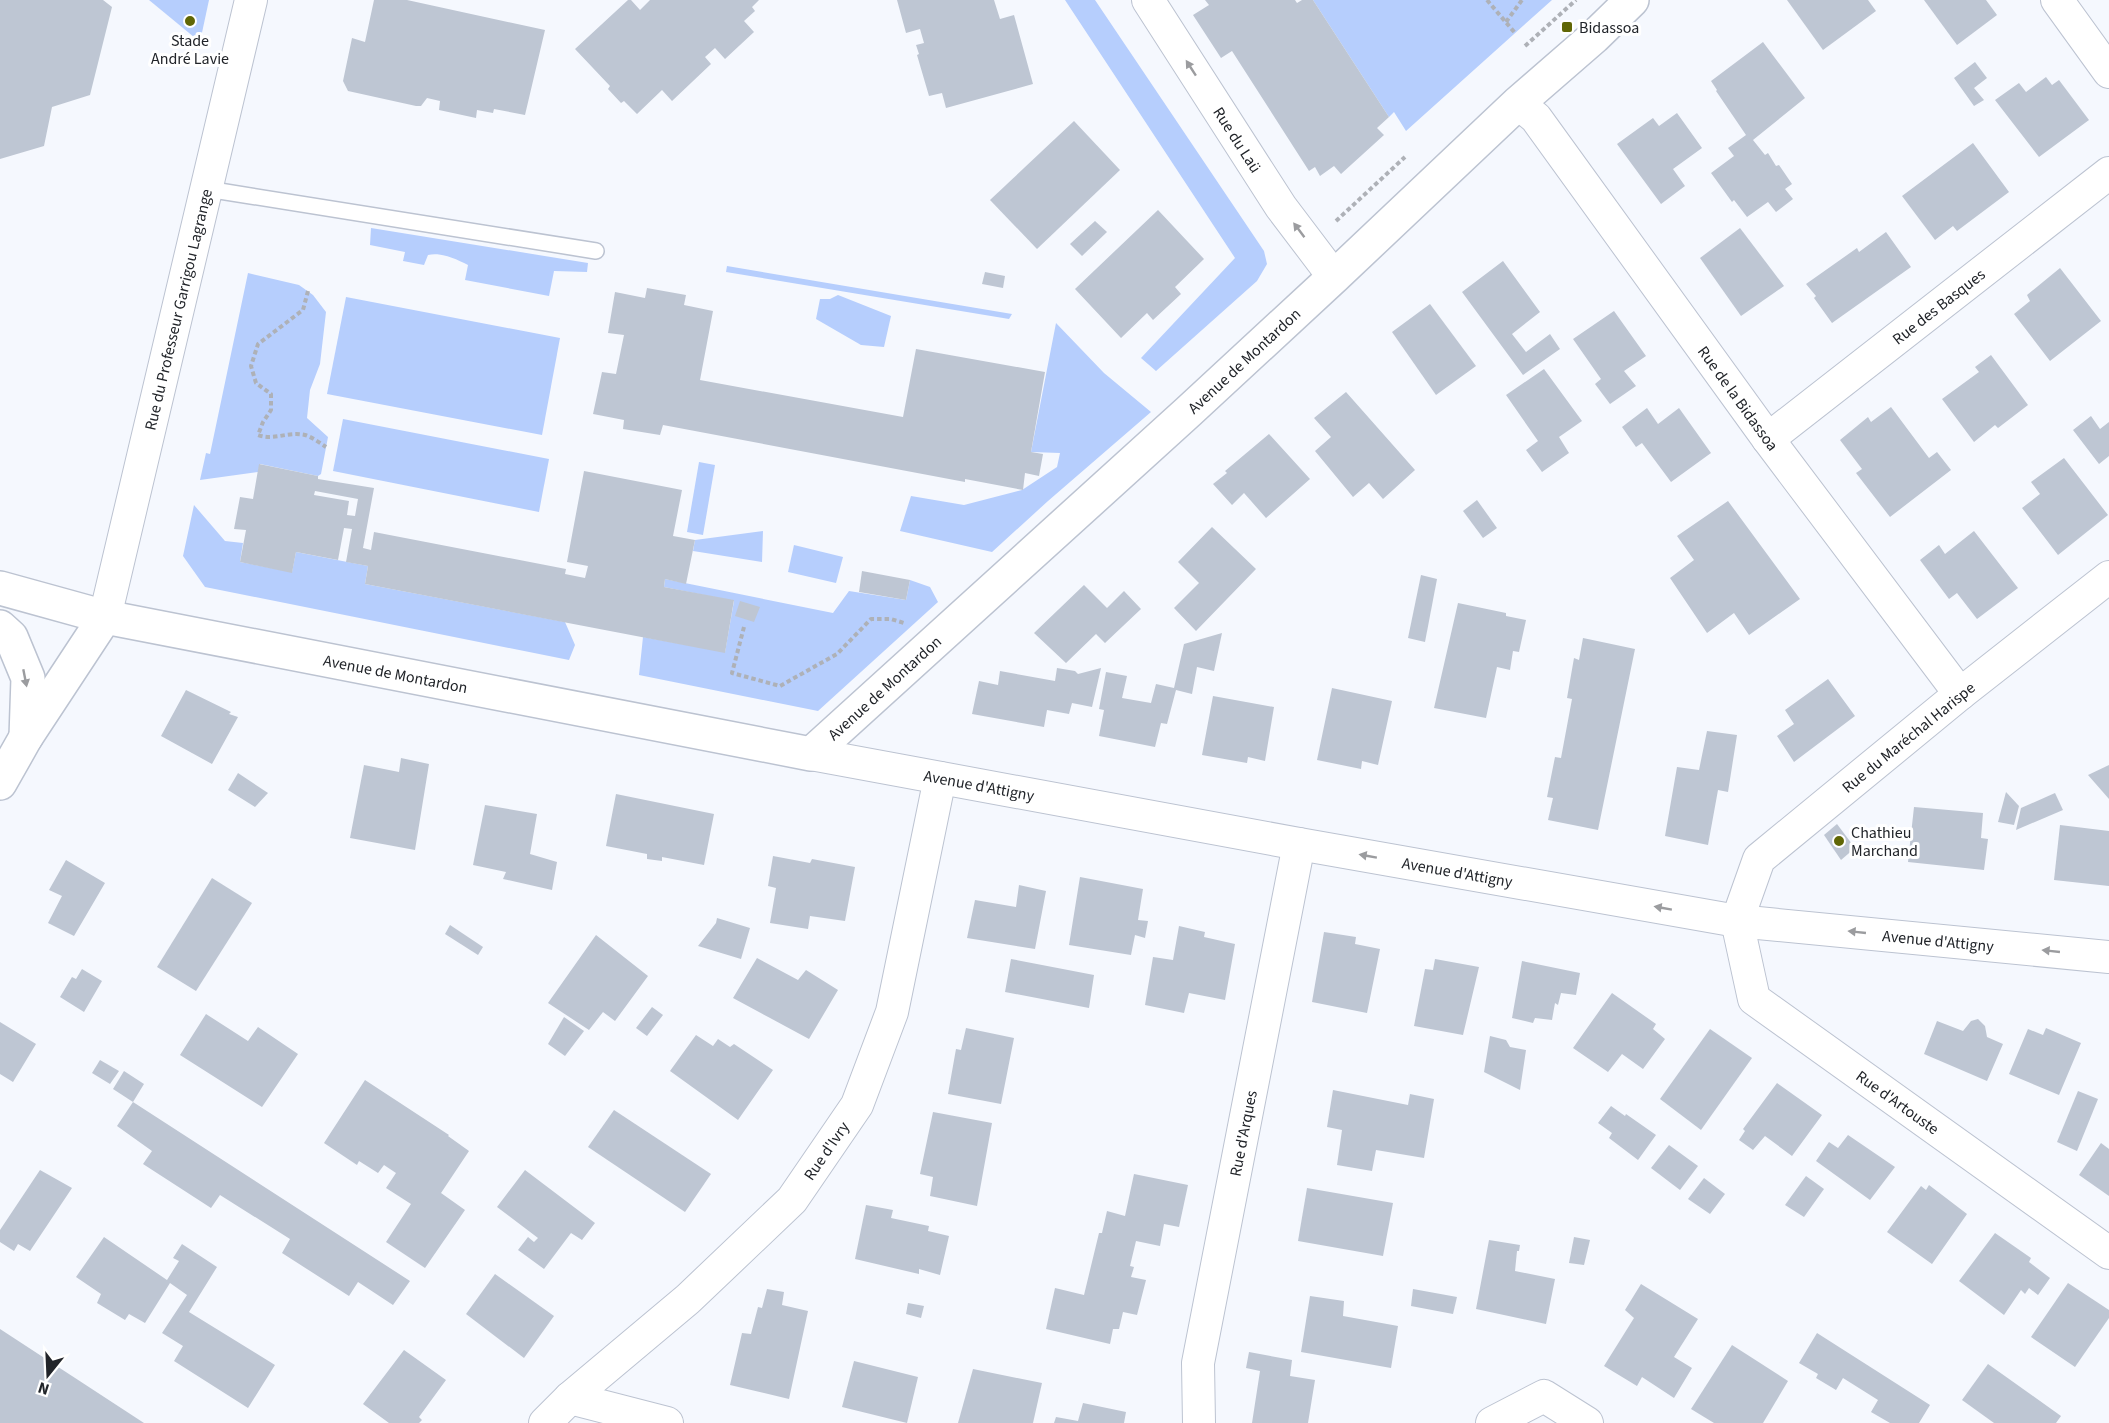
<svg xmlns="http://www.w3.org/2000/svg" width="2109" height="1423" viewBox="0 0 2109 1423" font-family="'Source Sans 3',sans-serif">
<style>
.green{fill:#b6cefd}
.building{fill:#bec6d3;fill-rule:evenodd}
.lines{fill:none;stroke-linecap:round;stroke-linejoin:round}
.lane-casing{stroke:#bcc3d1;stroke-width:18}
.street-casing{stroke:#bcc3d1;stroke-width:34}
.secondary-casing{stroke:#bcc3d1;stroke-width:36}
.path{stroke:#aeb1b7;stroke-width:4;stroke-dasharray:4.5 3;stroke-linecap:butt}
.lane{stroke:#fff;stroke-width:15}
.street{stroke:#fff;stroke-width:32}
.secondary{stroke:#fff;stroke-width:33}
.oneway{fill:#9b9c9f}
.poi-dot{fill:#606605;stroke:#fff;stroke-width:2}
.labels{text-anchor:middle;stroke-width:6;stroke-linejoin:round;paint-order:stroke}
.poi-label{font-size:16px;fill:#212429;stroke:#fff;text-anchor:start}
.street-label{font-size:16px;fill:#212429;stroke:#fff}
</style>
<rect width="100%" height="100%" fill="#f5f8fe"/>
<g class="green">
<polygon points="149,0 209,0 200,42"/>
<polygon points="1065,0 1095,0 1264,251 1267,264 1257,281 1156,371 1141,358 1235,258"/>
<polygon points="1313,0 1552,0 1406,131 1394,112 1389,117"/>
<path d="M371,228L588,263L587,272L554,271L549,296L465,280L468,265C456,259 441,252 428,255L424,265L403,261L405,252L370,245Z"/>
<polygon points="727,266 1012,314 1009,319 726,272"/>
<polygon points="248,273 299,285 313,295 326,312 320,364 310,390 307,418 328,437 321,474 318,476 260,464 258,472 200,480 206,453 210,454"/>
<polygon points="838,295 891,316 884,347 861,345 816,319 820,299 830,299"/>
<polygon points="346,297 560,338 542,435 327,394"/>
<polygon points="1056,323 1104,373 1151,412 1048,501 992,552 900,531 911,496 964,505 1022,490 1057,467 1060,453 1031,452"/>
<polygon points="343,419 549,459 539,512 333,471"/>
<polygon points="699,462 715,465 703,535 687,532"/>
<polygon points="194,505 225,541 243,543 240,562 292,572 296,552 368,566 365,584 565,622 575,645 569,660 205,587 183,556"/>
<polygon points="763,531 762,562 693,551 695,540"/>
<polygon points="794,545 843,557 836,583 788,572"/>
<polygon points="665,579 833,613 849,591 906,600 910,580 930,587 938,602 818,711 639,675 643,637 725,652 734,601 664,587"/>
</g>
<g class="building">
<polygon points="0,0 103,0 112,7 90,95 52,107 44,146 0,159"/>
<polygon points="374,0 407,0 545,30 525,115 494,109 493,113 477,110 476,118 439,110 440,101 427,98 421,106 416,106 348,91 343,81 352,38 365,42"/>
<polygon points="628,0 631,0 640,10 650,0 759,0 752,7 755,11 744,21 754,32 725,59 715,48 705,57 711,64 672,101 662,90 637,114 624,101 621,103 608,89 610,86 575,49"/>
<polygon points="897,0 994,0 1000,19 1014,15 1033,84 946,108 942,93 929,96 917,55 919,54 916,45 924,43 920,29 906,33"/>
<polygon points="1205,0 1295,0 1297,3 1302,0 1313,0 1389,117 1377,128 1384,135 1341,174 1334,166 1320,176 1315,167 1309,171 1232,51 1221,58 1193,15 1209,5"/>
<polygon points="1787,0 1868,0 1876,11 1823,50"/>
<polygon points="1924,0 1986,0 1997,15 1957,45"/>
<polygon points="1763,42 1805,98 1753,140 1765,155 1768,153 1776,166 1779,165 1792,184 1785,189 1793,199 1776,212 1768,202 1747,217 1734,200 1732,202 1711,173 1734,156 1728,148 1746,135 1716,91 1717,90 1711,81"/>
<polygon points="1975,62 1987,78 1974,88 1984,100 1974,106 1954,78"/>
<polygon points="2046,77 2052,85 2059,80 2089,120 2039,157 1995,100 2019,83 2026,92"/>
<polygon points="1677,113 1702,148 1673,169 1685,186 1661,204 1617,144 1653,118 1659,126"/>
<polygon points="1074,121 1120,170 1037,249 990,200"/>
<polygon points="1973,143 2009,192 1957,231 1953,226 1935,240 1902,196"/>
<polygon points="1158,210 1204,259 1175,287 1181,294 1153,320 1147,313 1121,338 1075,289"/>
<polygon points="1095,221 1107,232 1082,256 1070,244"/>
<polygon points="1740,228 1784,286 1741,316 1700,258"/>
<polygon points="1886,232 1911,267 1832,323 1814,298 1816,296 1806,284 1857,248 1859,252"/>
<polygon points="1503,261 1540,312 1512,334 1526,352 1550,334 1560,349 1523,375 1462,292"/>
<polygon points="2060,268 2101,321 2050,361 2014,314 2030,301 2027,295"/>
<polygon points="985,272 1005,276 1003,288 982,284"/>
<polygon points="647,288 686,295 684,305 713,311 700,380 903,417 916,349 1045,372 1031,452 1043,454 1039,476 1025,473 1023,490 965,479 965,482 663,425 660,435 623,429 624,420 593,414 602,372 616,374 624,335 608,333 615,292 645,298"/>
<polygon points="1430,304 1476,366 1436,395 1392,332"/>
<polygon points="1614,311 1646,356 1624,371 1636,386 1610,404 1595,384 1601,379 1573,339"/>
<polygon points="1991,355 2028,405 1998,428 1995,425 1974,442 1942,399 1979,372 1975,367"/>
<polygon points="1544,369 1582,421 1559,437 1569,453 1542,472 1526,450 1538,441 1506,395"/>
<polygon points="1346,392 1415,470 1383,499 1369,483 1353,497 1315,451 1331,437 1314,418"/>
<polygon points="1891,407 1929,458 1937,452 1951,470 1890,517 1856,473 1862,469 1840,440 1868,417 1871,422"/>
<polygon points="1647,408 1658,424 1679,408 1711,453 1671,482 1642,443 1636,447 1622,427"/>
<polygon points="2091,416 2100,429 2109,422 2109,456 2099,464 2073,430"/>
<polygon points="1269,434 1310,479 1266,518 1244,493 1232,505 1213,484 1227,473 1225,471"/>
<polygon points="2064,458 2108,515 2058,555 2022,508 2040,494 2031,482"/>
<path d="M259,464L318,476V479L374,488L363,548L371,550L374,532L566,569L565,574L585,578L588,566L567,562L584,471L682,490L673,536L695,540L686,584L665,579L664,587L734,600L725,653L365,584L368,566L346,562L352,529L344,528L338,560L296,552L292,573L240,562L246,530L234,529L240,497L253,499ZM315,491L358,499L355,516L347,515L349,501L314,495Z"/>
<polygon points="1477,500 1497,528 1483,538 1463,511"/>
<polygon points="1728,501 1800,599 1749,635 1734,613 1707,633 1670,578 1694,560 1677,536"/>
<polygon points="1212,527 1256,569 1196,631 1174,608 1199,583 1178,562"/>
<polygon points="1974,531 2018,588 1977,619 1957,593 1949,599 1920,560 1939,545 1945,554"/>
<polygon points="862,571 910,580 906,600 859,592"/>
<polygon points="1421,575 1437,579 1425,642 1408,638"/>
<polygon points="1084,585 1107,608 1124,591 1141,609 1105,643 1096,634 1066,663 1034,633"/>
<polygon points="740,601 760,607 754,622 735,616"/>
<polygon points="1458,603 1506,613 1506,616 1526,620 1519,652 1513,651 1510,670 1497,667 1486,718 1434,708"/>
<polygon points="1222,633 1214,671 1197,667 1192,694 1176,690 1167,724 1161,723 1155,747 1099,736 1104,710 1099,709 1106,672 1127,676 1122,698 1151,703 1156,684 1174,688 1184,644"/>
<polygon points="1583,638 1635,649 1598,830 1548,820 1553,798 1547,797 1555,757 1561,758 1572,699 1567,698 1574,658 1579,660"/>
<polygon points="1057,668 1075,671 1078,674 1101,668 1092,707 1072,703 1069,714 1047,710 1044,727 972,714 979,681 998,685 1000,671 1055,681"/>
<polygon points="1828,679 1855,716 1794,762 1777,736 1794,724 1785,710"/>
<polygon points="1332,688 1392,701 1378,765 1362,761 1361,769 1317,760"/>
<polygon points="186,690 231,712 229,714 238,717 212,764 161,736"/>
<polygon points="1213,696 1274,707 1265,761 1248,757 1247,763 1202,755"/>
<polygon points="1707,731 1737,735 1728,792 1718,790 1708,845 1665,836 1677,767 1699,770"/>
<polygon points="401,758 429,764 415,850 350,838 364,765 399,772"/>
<polygon points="2109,765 2109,799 2088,775"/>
<polygon points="238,773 268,793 255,807 228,790"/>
<polygon points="2006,792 2019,806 2014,825 1998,822"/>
<polygon points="2055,793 2063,810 2016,830 2021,808"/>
<polygon points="616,794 714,814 704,865 662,857 662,861 647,859 647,854 606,846"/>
<polygon points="485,805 537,814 530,854 557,862 552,890 503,879 506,872 473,865"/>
<polygon points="1914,807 1983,813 1981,838 1988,839 1984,870 1908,862"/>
<polygon points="1837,824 1855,848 1841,860 1824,835"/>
<polygon points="2060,825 2109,831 2109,886 2054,880"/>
<polygon points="773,856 810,863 812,859 855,867 845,921 810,916 808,929 770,923 776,888 768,886"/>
<polygon points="66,860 105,883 74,936 48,923 62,896 49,890"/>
<polygon points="1080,877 1143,889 1138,920 1148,921 1145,938 1135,935 1131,955 1069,945"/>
<polygon points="212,878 252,903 196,991 157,967"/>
<polygon points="1019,885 1046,891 1035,949 967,938 975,900 1016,907"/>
<polygon points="717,918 750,928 741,959 698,946 716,923"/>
<polygon points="450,925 483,947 478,955 445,934"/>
<polygon points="1179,926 1205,932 1204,937 1235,944 1225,1000 1189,993 1184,1013 1145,1005 1153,957 1173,960"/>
<polygon points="1324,932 1356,937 1355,944 1380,949 1367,1013 1312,1002"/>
<polygon points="596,935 648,976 615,1021 603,1012 589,1030 548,1003"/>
<polygon points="757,958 798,980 806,970 838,990 809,1039 733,998"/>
<polygon points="1011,959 1094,975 1089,1008 1005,992"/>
<polygon points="1435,959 1479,967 1463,1035 1414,1026 1425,969 1433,970"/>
<polygon points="1522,961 1580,973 1576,995 1561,993 1558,1005 1555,1003 1552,1020 1535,1018 1533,1023 1512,1018"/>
<polygon points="82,969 102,981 84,1012 60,997 72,977 76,979"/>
<polygon points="1612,993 1656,1024 1653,1029 1665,1039 1643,1069 1622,1054 1608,1072 1573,1048"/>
<polygon points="652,1007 663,1015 647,1036 636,1028"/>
<polygon points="206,1014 248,1041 258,1027 298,1054 262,1107 180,1055"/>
<polygon points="564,1017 584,1031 565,1056 548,1044"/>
<polygon points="1978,1019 1985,1026 1987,1037 2003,1044 1987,1081 1924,1054 1937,1021 1963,1031 1971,1021"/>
<polygon points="0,1022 36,1044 13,1082 0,1074"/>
<polygon points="966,1028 1014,1038 1001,1104 948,1094 956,1049 961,1050"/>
<polygon points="2046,1028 2081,1043 2059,1095 2009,1074 2028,1029 2043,1035"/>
<polygon points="1710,1029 1752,1058 1701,1130 1660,1099"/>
<polygon points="696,1035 713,1046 718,1039 730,1047 734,1044 773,1070 738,1120 670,1071"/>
<polygon points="1490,1036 1506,1040 1510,1047 1526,1050 1520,1090 1484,1072"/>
<polygon points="100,1060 119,1071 110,1084 92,1073"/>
<polygon points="124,1071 144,1084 133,1102 113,1089"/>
<polygon points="365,1080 449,1135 448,1136 469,1151 441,1193 465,1210 425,1268 386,1242 411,1204 386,1188 396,1173 384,1165 378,1173 359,1161 357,1165 324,1143"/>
<polygon points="1777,1083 1822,1115 1792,1156 1765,1136 1753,1150 1739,1140 1745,1131 1743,1129"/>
<polygon points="1333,1090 1408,1105 1410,1094 1434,1099 1424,1158 1376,1150 1372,1171 1337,1165 1342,1130 1327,1127"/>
<polygon points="2078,1091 2098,1099 2077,1151 2057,1142"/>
<polygon points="133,1102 410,1281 393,1305 358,1282 349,1296 282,1253 290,1239 220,1195 211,1208 143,1164 152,1151 117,1126"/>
<polygon points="1611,1106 1625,1116 1626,1114 1656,1135 1638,1160 1609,1138 1612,1133 1598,1123"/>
<polygon points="614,1110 711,1174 685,1212 588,1147"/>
<polygon points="933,1112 992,1123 977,1206 930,1196 933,1177 920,1174"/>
<polygon points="1848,1135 1895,1167 1870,1200 1816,1161 1829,1142 1838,1148"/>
<polygon points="2101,1143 2109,1149 2109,1196 2079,1175"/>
<polygon points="1669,1145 1698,1166 1680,1190 1651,1168"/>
<polygon points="40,1170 72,1188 30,1251 18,1244 14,1251 0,1242 0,1230"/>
<polygon points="525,1170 595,1223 582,1240 571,1233 544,1269 518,1250 528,1237 534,1242 538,1238 497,1207"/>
<polygon points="1134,1174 1188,1185 1179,1227 1164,1224 1160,1246 1136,1241 1130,1266 1134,1267 1131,1277 1146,1280 1137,1315 1123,1312 1119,1329 1113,1329 1110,1344 1046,1329 1055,1288 1084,1295 1099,1233 1102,1233 1107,1211 1125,1216"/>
<polygon points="1806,1176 1824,1189 1804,1217 1785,1205"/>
<polygon points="1704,1178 1725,1194 1710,1214 1688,1199"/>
<polygon points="1929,1185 1967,1214 1932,1264 1887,1232 1921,1186 1926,1190"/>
<polygon points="1307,1188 1393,1203 1383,1256 1298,1241"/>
<polygon points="866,1205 893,1210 891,1218 929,1226 928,1231 949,1236 940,1275 919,1269 919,1274 855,1259"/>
<polygon points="1995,1233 2031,1258 2029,1262 2050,1278 2038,1295 2029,1288 2025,1294 2021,1290 2004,1315 1959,1281"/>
<polygon points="104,1237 167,1280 179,1261 173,1258 182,1244 217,1267 189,1312 275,1365 248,1408 174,1361 183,1346 162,1333 187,1295 170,1283 145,1323 129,1314 125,1320 97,1303 101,1294 76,1277"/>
<polygon points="1574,1237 1590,1240 1584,1265 1569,1263"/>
<polygon points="1489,1240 1520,1245 1519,1251 1517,1251 1515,1271 1555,1279 1546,1324 1476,1309"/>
<polygon points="495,1274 554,1316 524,1358 466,1314"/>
<polygon points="2068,1283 2109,1310 2109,1318 2075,1367 2031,1337"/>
<polygon points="1641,1284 1698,1319 1674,1357 1692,1368 1674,1398 1642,1377 1637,1386 1604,1366 1634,1318 1625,1310"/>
<polygon points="767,1289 784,1292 782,1305 808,1311 789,1399 730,1385 742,1333 751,1334 758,1307 762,1308"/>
<polygon points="1413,1289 1457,1297 1453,1314 1411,1306"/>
<polygon points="1310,1296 1344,1301 1343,1316 1398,1326 1391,1368 1301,1352"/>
<polygon points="908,1303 924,1306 921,1318 906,1314"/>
<polygon points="0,1329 144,1423 0,1423"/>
<polygon points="1817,1333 1930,1405 1919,1423 1890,1423 1871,1412 1878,1400 1843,1378 1836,1390 1816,1378 1818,1374 1799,1363"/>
<polygon points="1732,1345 1788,1381 1763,1423 1714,1423 1691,1409"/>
<polygon points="404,1350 446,1380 419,1417 422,1420 419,1423 389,1423 363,1404"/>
<polygon points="1249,1352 1292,1360 1290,1376 1315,1380 1308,1423 1252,1423 1260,1371 1246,1368"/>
<polygon points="854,1361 918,1377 907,1423 842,1407"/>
<polygon points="1988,1364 2061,1416 2056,1423 1994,1423 1962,1400"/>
<polygon points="973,1369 1042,1383 1033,1423 958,1423"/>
<polygon points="1083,1403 1126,1412 1124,1423 1054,1423 1056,1417 1078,1421"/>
</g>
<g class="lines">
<defs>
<polyline id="lane" points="207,189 596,251"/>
<g id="street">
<path id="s1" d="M1148,0L1281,207L1334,277"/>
<polyline points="2057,0 2109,72"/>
<path id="s2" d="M1518,103L1536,118L1768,439L1960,694"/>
<path id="s3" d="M1768,439L2109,173"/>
<path id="s4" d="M2109,577L1960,694L1759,859L1737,921L1754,999L2109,1253"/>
<path id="s5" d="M105,617L251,0"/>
<path id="s6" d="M811,754L1299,844L1737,921L2109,957"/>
<polyline points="570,1398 667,1423"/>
<path id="s7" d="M545,1423L570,1398L688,1299L792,1200L857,1105L892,1012L940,778"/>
<path id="s8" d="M1199,1423L1198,1363L1299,844"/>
<polyline points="1492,1423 1544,1396 1587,1423"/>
</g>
<g id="secondary">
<path id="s9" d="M0,588L105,617L811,754L1188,412L1334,277L1518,103L1594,37L1632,0"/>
<polyline points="0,627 11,637 28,678 26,737"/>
<polyline points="0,783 26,737 105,617"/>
</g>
</defs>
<use href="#lane" class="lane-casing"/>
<use href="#street" class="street-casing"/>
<use href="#secondary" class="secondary-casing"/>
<g class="path">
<polyline points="1487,0 1515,33"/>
<polyline points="1506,22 1522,0"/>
<polyline points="1525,46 1576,0"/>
<polyline points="1336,221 1405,157"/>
<path d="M308,291L303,310L258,344L251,366L256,383L271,394V410L263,422L258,435C274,441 288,431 305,435C312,437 320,443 326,447"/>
<polyline points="744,627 732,673 780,686 837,654 871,619 891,619 904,623"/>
</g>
<use href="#lane" class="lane"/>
<use href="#street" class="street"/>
<use href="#secondary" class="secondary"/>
</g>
<defs><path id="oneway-solid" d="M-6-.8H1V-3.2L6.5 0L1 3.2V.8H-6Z" transform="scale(1.5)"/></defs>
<g class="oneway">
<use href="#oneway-solid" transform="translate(1191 68) rotate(-123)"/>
<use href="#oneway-solid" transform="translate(1299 230) rotate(-127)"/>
<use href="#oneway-solid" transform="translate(25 678) rotate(79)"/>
<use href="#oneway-solid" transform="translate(1368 856) rotate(-170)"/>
<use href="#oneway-solid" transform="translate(1663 908) rotate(-170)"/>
<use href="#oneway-solid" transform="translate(1857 932) rotate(-174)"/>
<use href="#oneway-solid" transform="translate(2051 951) rotate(-174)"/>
</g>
<g class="poi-dot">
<circle cx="190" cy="21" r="6"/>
<rect x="1561" y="21" width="12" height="12" rx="3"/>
<circle cx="1839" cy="841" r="6"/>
</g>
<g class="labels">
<g class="poi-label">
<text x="1579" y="33">Bidassoa</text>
<text x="190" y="46" text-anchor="middle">Stade<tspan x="190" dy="18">André Lavie</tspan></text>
<text x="1851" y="838">Chathieu<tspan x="1851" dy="18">Marchand</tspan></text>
</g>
<g class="street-label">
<text dy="6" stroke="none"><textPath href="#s1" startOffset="166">Rue du Laü</textPath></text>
<text dy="6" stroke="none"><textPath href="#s3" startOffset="216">Rue des Basques</textPath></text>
<text dy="6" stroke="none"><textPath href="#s5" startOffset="316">Rue du Professeur Garrigou Lagrange</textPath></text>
<text dy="6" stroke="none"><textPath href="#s9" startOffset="1413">Avenue de Montardon</textPath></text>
<text dy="6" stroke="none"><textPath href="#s2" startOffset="369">Rue de la Bidassoa</textPath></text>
<text dy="6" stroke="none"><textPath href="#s9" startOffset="405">Avenue de Montardon</textPath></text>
<text dy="6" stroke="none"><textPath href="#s9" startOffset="927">Avenue de Montardon</textPath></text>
<text transform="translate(1908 737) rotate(-39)" y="6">Rue du Maréchal Harispe</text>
<text dy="6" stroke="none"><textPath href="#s6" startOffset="171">Avenue d'Attigny</textPath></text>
<text dy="6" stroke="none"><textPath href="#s6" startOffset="657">Avenue d'Attigny</textPath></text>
<text dy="6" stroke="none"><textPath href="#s6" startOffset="1143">Avenue d'Attigny</textPath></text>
<text dy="6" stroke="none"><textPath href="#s4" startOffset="772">Rue d'Artouste</textPath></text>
<text dy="6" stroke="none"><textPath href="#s8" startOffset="294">Rue d'Arques</textPath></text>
<text dy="6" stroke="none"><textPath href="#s7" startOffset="393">Rue d'Ivry</textPath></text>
</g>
</g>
<g transform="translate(48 1375) rotate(198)" stroke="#ffffff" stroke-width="4.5" paint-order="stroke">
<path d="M0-4.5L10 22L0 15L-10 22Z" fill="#212429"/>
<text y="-9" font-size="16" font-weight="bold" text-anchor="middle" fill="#212429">N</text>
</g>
</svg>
